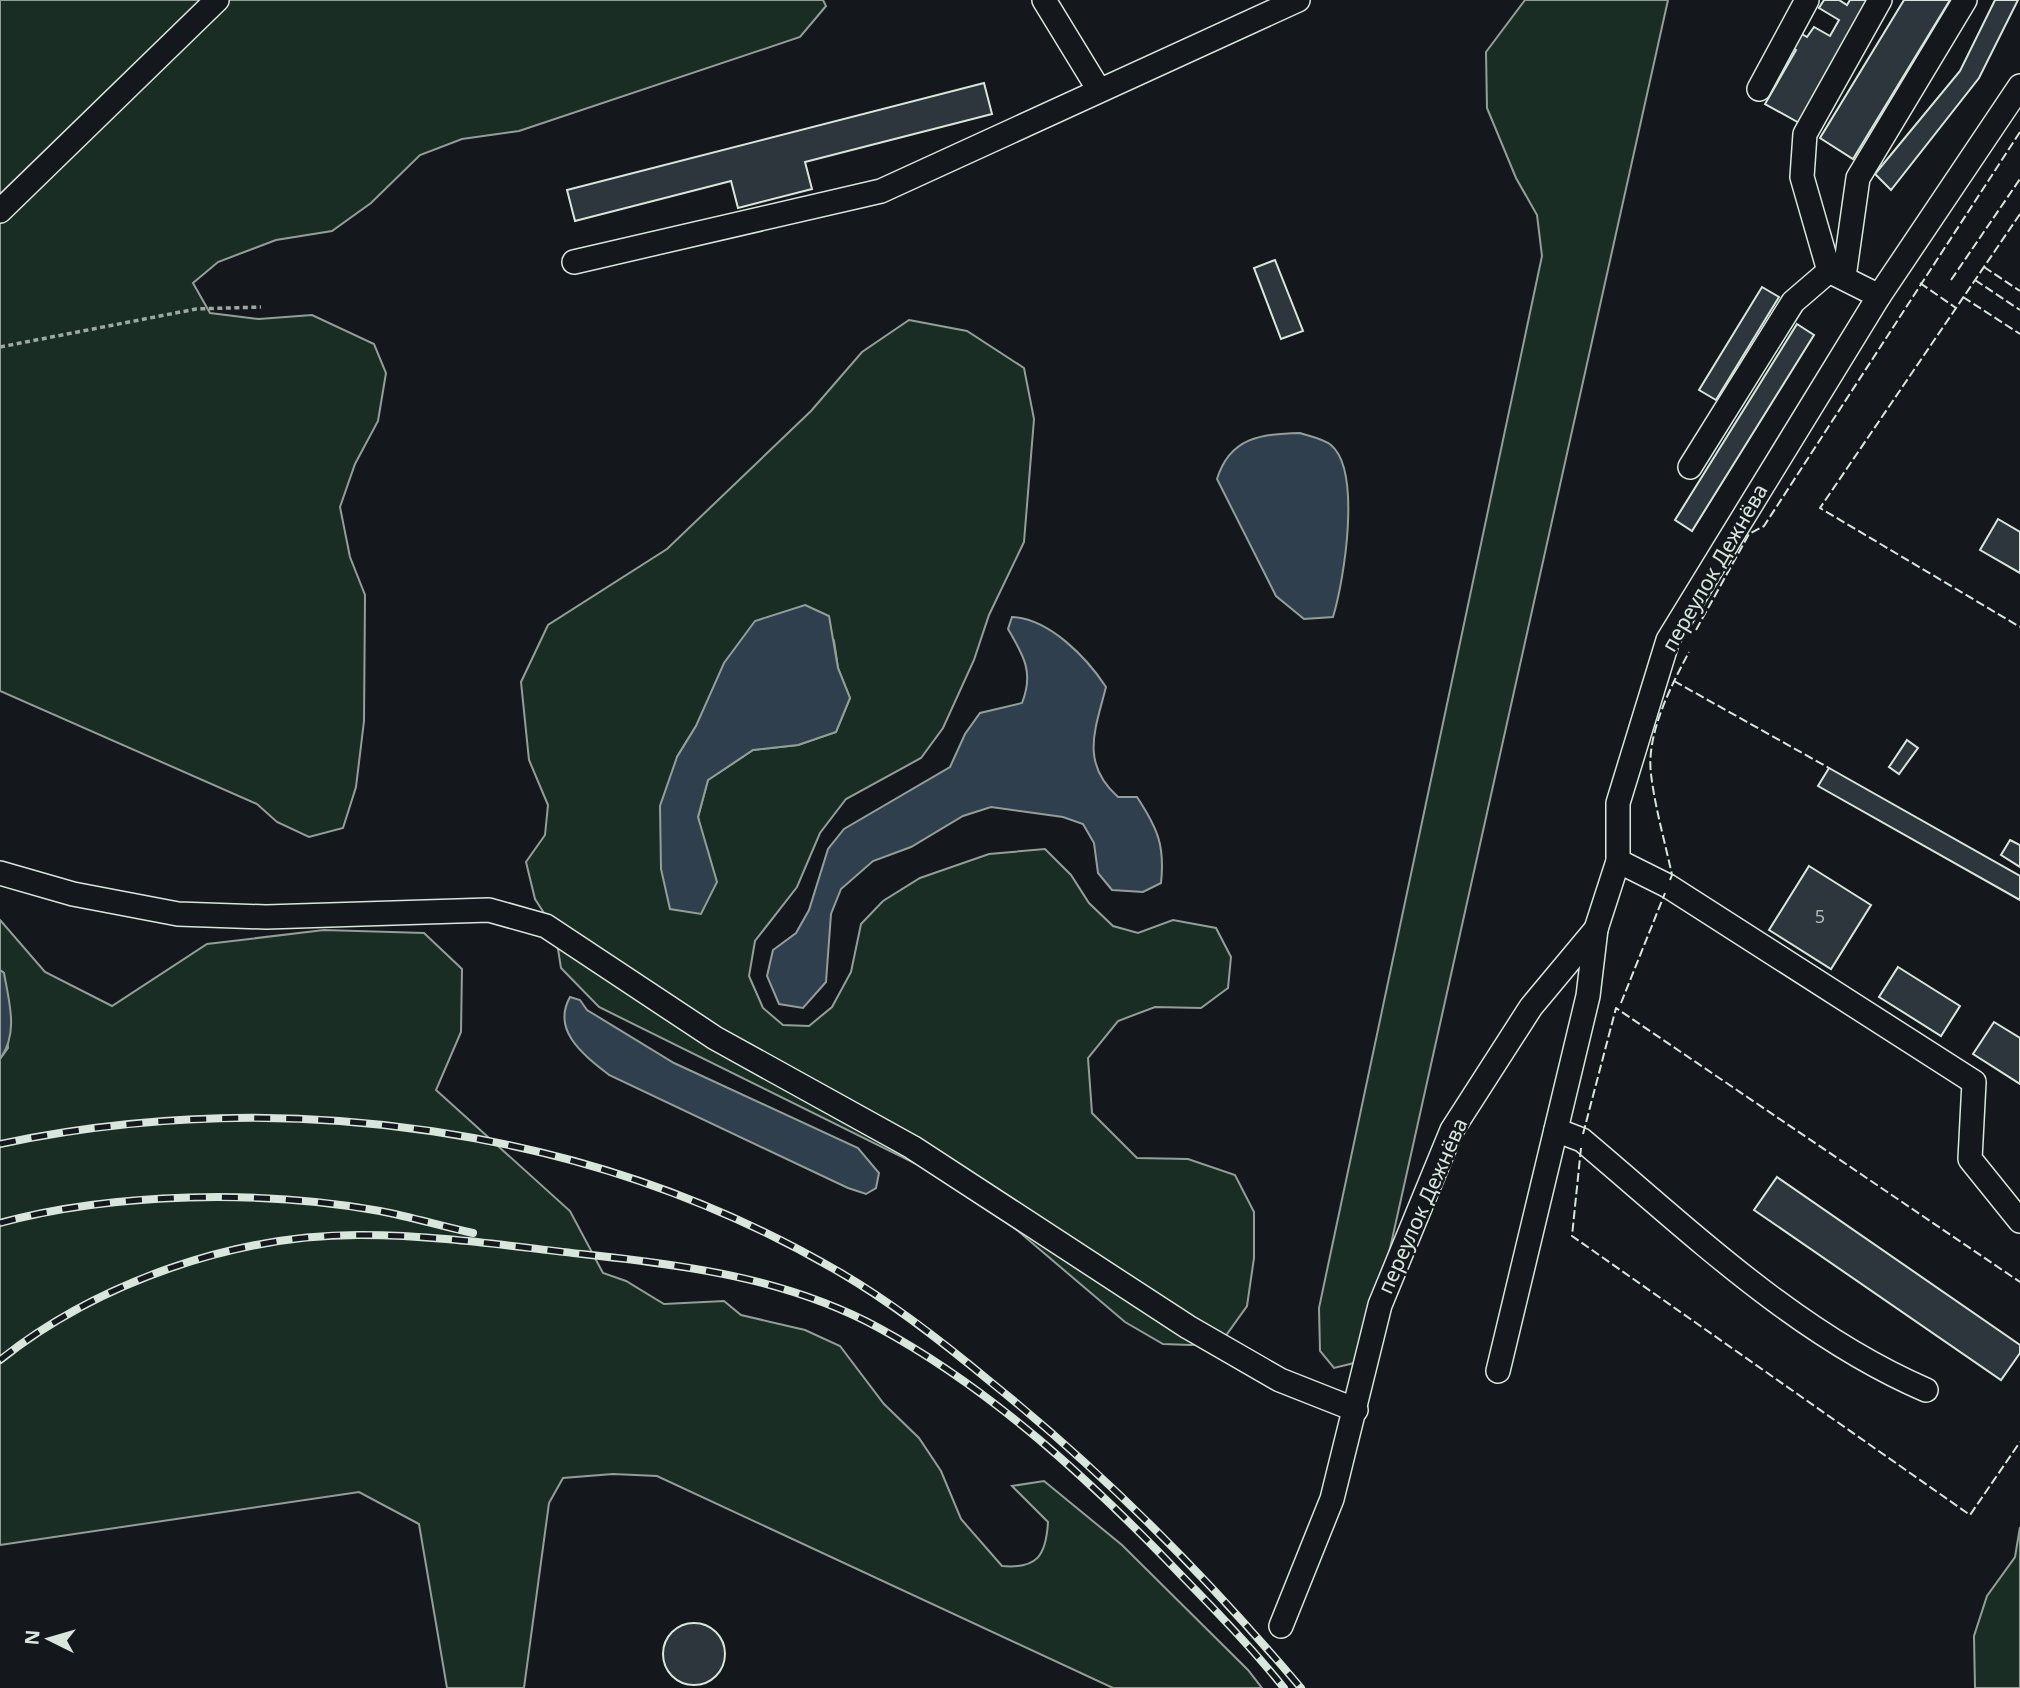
<svg xmlns="http://www.w3.org/2000/svg" width="2020" height="1688" viewBox="0 0 2020 1688" font-family="'Noto Sans',sans-serif">
<style>
.green{fill:#1a2d24;stroke:#939e99;stroke-width:2;fill-rule:evenodd}
.water{fill:#2f3f4d;stroke:#939e99;stroke-width:2}
.building{fill:#2c363c;stroke:#d8e6dc;stroke-width:2}
.lines{fill:none;stroke-linecap:round;stroke-linejoin:round}
.minor-casing{stroke:#d8e6dc;stroke-width:26}
.path{stroke:#9da8a2;stroke-width:3.5;stroke-dasharray:5 3.5;stroke-linecap:butt}
.minor{stroke:#14181c;stroke-width:23}
.rail-casing{stroke:#d8e6dc;stroke-width:8}
.rail{stroke:#14181c;stroke-width:5;stroke-dasharray:16;stroke-linecap:butt}
.fence{stroke:#d8e6dc;stroke-width:2;stroke-dasharray:9 3.5;stroke-linecap:butt}
.labels{text-anchor:middle;stroke-width:5;stroke-linejoin:round;paint-order:stroke}
.number-label{font-size:18px;fill:#adbab4}
.street-label{font-size:21px;fill:#d8e6dc;stroke:#14181c}
</style>
<rect width="100%" height="100%" fill="#14181c"/>
<g class="green">
<polygon points="0,0 823,0 826,6 800,37 519,131 462,139 420,155 371,203 332,231 276,240 218,262 193,283 210,313 259,319 312,315 374,344 386,373 378,421 355,464 340,507 350,557 365,595 364,721 356,787 343,828 309,837 277,822 257,804 0,691"/>
<polygon points="1525,0 1668,0 1369,1343 1354,1363 1334,1368 1320,1351 1319,1308 1542,256 1537,215 1516,178 1487,108 1486,52"/>
<path d="M909,320L967,331L1024,368L1034,419L1024,542L989,615L974,660L943,728L921,758L846,799L820,833L797,887L755,941L749,976L763,1008L783,1025L809,1026L832,1007L851,972L861,924L883,901L920,878L989,854L1045,849L1071,875L1089,903L1113,926L1138,933L1173,920L1216,928L1231,957L1228,988L1201,1008L1155,1007L1118,1021L1088,1058L1092,1113L1137,1158L1188,1159L1235,1175L1254,1212V1258L1247,1306L1222,1341L1191,1345L1163,1344L1125,1322L971,1191L599,1007L561,968L555,930L535,899L526,862L545,835L548,805L529,760L521,682L548,625L667,549L811,411L862,352ZM834,641L838,668L850,698L836,732L798,745L753,750L708,780L698,817L705,849L677,757L696,726Z"/>
<path d="M0,920L45,972L112,1006L207,944L324,930L424,933L462,969L461,1032L436,1090L570,1211L603,1273L626,1281L664,1304L724,1301L741,1315L805,1330L840,1346L884,1404L919,1438L941,1471L961,1519L1002,1566C1037,1569 1046,1556 1048,1522L1012,1486L1044,1481L1122,1545L1248,1670L1262,1688H1113L657,1476L613,1474L563,1478L549,1503L524,1688H447L419,1524L359,1492L0,1545V1059L8,1048L4,973L0,970Z"/>
<polygon points="2020,1527 2020,1688 1975,1688 1974,1636 1987,1596 2015,1557"/>
</g>
<g class="water">
<path d="M1300,433C1309,436 1324,439 1331,445C1362,471 1344,581 1333,617L1304,619L1276,596L1217,479C1230,437 1261,434 1300,433Z"/>
<polygon points="805,605 829,616 838,668 850,698 836,732 798,745 753,750 708,780 698,817 717,882 701,914 670,909 661,869 660,806 677,757 696,726 724,663 755,621"/>
<path d="M1012,617C1050,619 1087,658 1106,687C1095,730 1080,763 1118,797H1137C1158,829 1165,846 1161,883L1143,892L1112,890L1098,873L1094,843L1083,824L1063,817L991,807L963,816L911,847L873,861L841,889L831,914L826,982L803,1008L779,1004L767,976L773,950L796,933L809,910L828,849L844,829L950,767L965,734L980,713L1022,703C1034,673 1024,656 1008,629Z"/>
<path d="M0,970L4,973C9,1002 19,1033 0,1059Z"/>
<path d="M570,997L580,1000L587,1010L674,1063L858,1148L879,1173L876,1188L866,1194L848,1188L609,1075C584,1055 551,1031 570,997Z"/>
</g>
<g class="building">
<polygon points="1824,0 1839,0 1847,5 1850,0 1872,0 1801,124 1765,104 1796,50 1791,47 1800,33 1807,37 1814,27 1830,36 1839,20 1819,8"/>
<polygon points="1904,0 1950,0 1853,159 1820,138"/>
<polygon points="1995,0 2018,0 1979,78 1891,190 1875,174 1960,71"/>
<polygon points="984,83 992,114 805,162 812,189 738,208 731,181 575,221 567,190"/>
<polygon points="1275,260 1303,331 1281,339 1254,268"/>
<polygon points="1762,287 1779,297 1716,400 1699,390"/>
<polygon points="1797,324 1814,335 1692,531 1675,520"/>
<polygon points="1998,519 2020,532 2020,573 1980,550"/>
<polygon points="1907,740 1918,748 1899,774 1889,767"/>
<polygon points="1829,768 2020,876 2020,900 1818,786"/>
<polygon points="2010,840 2020,845 2020,867 2001,855"/>
<polygon points="1809,866 1871,905 1831,969 1769,930"/>
<polygon points="1898,967 1960,1006 1941,1036 1879,997"/>
<polygon points="1994,1022 2020,1038 2020,1084 1973,1054"/>
<polygon points="1777,1177 2020,1345 2020,1353 2001,1380 1754,1210"/>
<circle cx="694" cy="1654" r="31"/>
</g>
<g class="lines">
<defs>
<g id="minor">
<polyline points="1044,0 1099,90"/>
<polyline points="1759,89 1807,0"/>
<polyline points="0,211 217,0"/>
<polyline points="574,262 881,191 1298,0"/>
<polyline points="1844,277 1858,178 1965,0"/>
<polyline points="1879,296 1829,271 1802,177 1805,134 1880,0"/>
<polyline points="1690,467 1793,302 1829,271"/>
<polyline points="1618,861 1668,886 1974,1082 1970,1159 2020,1221"/>
<polyline points="0,873 73,894 178,914 266,917 489,910 546,926 715,1038 912,1147 1188,1327 1280,1380 1356,1410"/>
<path d="M1556,1130L1582,1140C1689,1230 1796,1334 1926,1390"/>
<polyline points="1498,1371 1588,996 1596,929"/>
<polyline points="1281,1626 1332,1499 1380,1305 1452,1130 1531,1007 1596,929 1618,861 1618,803 1668,640 1879,296 2020,86"/>
</g>
</defs>
<use href="#minor" class="minor-casing"/>
<polyline class="path" points="0,347 196,309 261,307"/>
<use href="#minor" class="minor"/>
<defs>
<g id="rail">
<path d="M0,1144C282,1085 591,1126 841,1273C894,1304 944,1343 992,1383C1105,1474 1207,1577 1301,1688"/>
<path d="M0,1223C113,1192 264,1190 380,1211C411,1217 441,1226 473,1233"/>
<path d="M0,1360C98,1282 237,1234 362,1235C436,1235 509,1246 582,1254C685,1265 787,1278 879,1328C993,1390 1091,1481 1180,1574C1216,1611 1252,1648 1284,1688"/>
</g>
</defs>
<use href="#rail" class="rail-casing"/>
<use href="#rail" class="rail"/>
<g class="fence">
<polyline points="2020,214 1820,508 2020,627"/>
<polyline points="1984,267 2020,291"/>
<polyline points="1951,280 2020,179"/>
<polyline points="1975,280 2020,310"/>
<polyline points="1920,283 1956,308"/>
<polyline points="1963,297 2020,334"/>
<polyline points="1696,630 1749,534 1764,526 2020,132"/>
<polyline points="1674,681 1829,768"/>
<path d="M1670,880L1672,875C1665,842 1655,808 1651,774C1646,734 1671,686 1689,652"/>
<polyline points="1621,1003 1665,893"/>
<polyline points="1583,1134 1616,1008 2020,1282"/>
<polyline points="1581,1148 1572,1236 1970,1515 2020,1442"/>
</g>
</g>
<g class="labels">
<g class="number-label">
<text x="1820" y="923">5</text>
</g>
<g class="street-label">
<text transform="translate(1715 568) rotate(-60)" y="7">переулок Дежнёва</text>
<text transform="translate(1423 1206) rotate(-66)" y="7">переулок Дежнёва</text>
</g>
</g>
<g transform="translate(49 1639) rotate(275)" stroke="#14181c" stroke-width="5" paint-order="stroke">
<path d="M0-5L12 26L0 18L-12 26Z" fill="#d8e6dc"/>
<text y="-10" font-size="19" font-weight="bold" text-anchor="middle" fill="#d8e6dc">N</text>
</g>
</svg>
